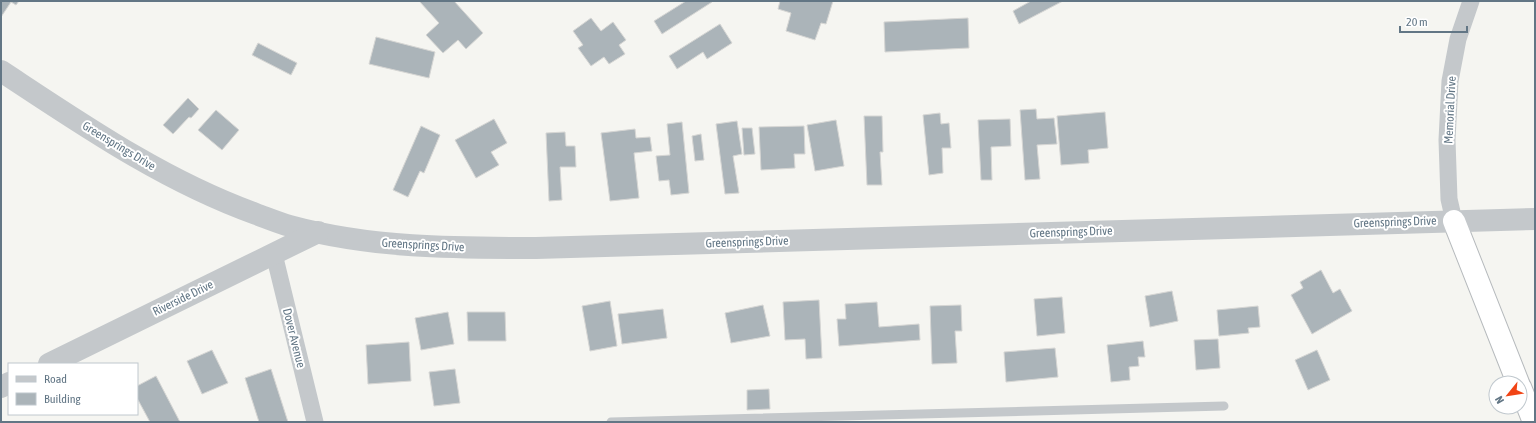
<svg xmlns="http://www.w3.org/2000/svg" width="1536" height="423" viewBox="0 0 1536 423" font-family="'Asap Condensed',sans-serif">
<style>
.building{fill:#abb4b9;stroke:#d6d6d4}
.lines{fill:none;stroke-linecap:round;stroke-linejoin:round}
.trunk-casing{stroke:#b6babd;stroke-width:24}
.service{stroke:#c4c8cb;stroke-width:9}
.minor{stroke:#c4c8cb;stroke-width:17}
.tertiary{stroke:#c4c8cb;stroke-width:22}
.trunk{stroke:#fff;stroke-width:22}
.labels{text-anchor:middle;stroke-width:4;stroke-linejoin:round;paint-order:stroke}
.street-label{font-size:12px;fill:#627685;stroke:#fff}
</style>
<rect width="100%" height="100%" fill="#f5f5f1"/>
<g class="building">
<polygon points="1,1 19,1 16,5 11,2 1,17"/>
<polygon points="421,1 454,1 483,33 466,49 458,40 443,53 426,35 439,23 420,2"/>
<polygon points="686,1 711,1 712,2 662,34 654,21"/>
<polygon points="780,1 833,1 826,24 821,23 815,40 786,31 791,13 778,9"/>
<polygon points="1031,1 1063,1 1019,24 1013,11"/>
<polygon points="591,18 601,31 613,22 626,40 619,45 625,54 609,64 604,57 591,66 578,48 583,45 573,31"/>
<polygon points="968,18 969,48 885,52 884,22"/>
<polygon points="720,24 732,43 707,59 703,52 677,69 669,56"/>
<polygon points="376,37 435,52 429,78 369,64"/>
<polygon points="258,43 297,63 291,75 252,55"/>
<polygon points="188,98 199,109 191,118 189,117 173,134 163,125"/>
<polygon points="1036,109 1037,119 1054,118 1057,144 1037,145 1040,179 1025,180 1020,110"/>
<polygon points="216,110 239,130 222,150 198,130"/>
<polygon points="1105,112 1108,148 1088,150 1089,163 1061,165 1057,116"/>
<polygon points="940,113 941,124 949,123 951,148 942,148 943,173 929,175 923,115"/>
<polygon points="864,116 882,116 883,152 880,152 882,185 867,185"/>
<polygon points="494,119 507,143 491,152 499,165 476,178 455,140"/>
<polygon points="1010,119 1011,146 991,147 992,180 981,180 978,120"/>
<polygon points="836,120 844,166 815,171 807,125"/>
<polygon points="737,121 742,154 733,156 739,193 725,194 716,124"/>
<polygon points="682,122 689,193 671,195 669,180 659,181 656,156 670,155 667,124"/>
<polygon points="421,126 440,135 424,173 420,171 408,197 393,190"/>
<polygon points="804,126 805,154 794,154 795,168 761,170 759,127"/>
<polygon points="742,128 752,128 755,154 744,155"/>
<polygon points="635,129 636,138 650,137 652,151 634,153 639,198 610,201 601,133"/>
<polygon points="565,132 566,146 575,146 576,167 560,167 562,200 549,201 546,133"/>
<polygon points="701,134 704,160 695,161 692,136"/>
<polygon points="1321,270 1333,293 1340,289 1352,311 1312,334 1291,295 1303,288 1300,282"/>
<polygon points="1172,291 1178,321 1150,327 1145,296"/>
<polygon points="1062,297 1065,333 1037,336 1034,299"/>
<polygon points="819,300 822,358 806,359 805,339 785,340 783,302"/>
<polygon points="610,301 617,346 590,351 582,306"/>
<polygon points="877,302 879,327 919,324 920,340 839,346 837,319 846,319 845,304"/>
<polygon points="763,305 770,336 731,343 725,313"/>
<polygon points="961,305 962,331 955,331 957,363 932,364 930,306"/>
<polygon points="1258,306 1260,327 1248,328 1249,333 1219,336 1217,310"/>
<polygon points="663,309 667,338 622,344 618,314"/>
<polygon points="448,312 454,344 421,350 415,318"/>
<polygon points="467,312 505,312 506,341 468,341"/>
<polygon points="1218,339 1220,368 1196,370 1194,340"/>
<polygon points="1143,341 1145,357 1138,357 1139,366 1129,367 1130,380 1111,382 1107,345"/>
<polygon points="409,342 411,381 368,384 366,345"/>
<polygon points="1055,348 1058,377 1006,382 1004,352"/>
<polygon points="212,350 228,383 202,394 187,361"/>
<polygon points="1317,350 1330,380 1308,390 1295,360"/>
<polygon points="271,369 288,422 259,422 245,378"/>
<polygon points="455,369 460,403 434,406 429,372"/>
<polygon points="156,376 180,422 150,422 137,398 137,386"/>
<polygon points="769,389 770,409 747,410 747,390"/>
</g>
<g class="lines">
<defs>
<g id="trunk">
<polyline points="1454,221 1518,383"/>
<polyline points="1520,387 1534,422"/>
</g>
</defs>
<use href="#trunk" class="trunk-casing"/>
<polyline class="service" points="611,422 1224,406"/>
<g class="minor">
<polyline points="1454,221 1449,199 1447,140 1450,81 1458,39 1471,1"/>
<polyline points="274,254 315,422"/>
</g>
<g class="tertiary">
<path d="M1,71C83,125 164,181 256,214C267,218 279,223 290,226C371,248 453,248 536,248L1535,219"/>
<polyline points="49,364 318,232"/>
<polyline points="1,387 9,383"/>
</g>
<use href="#trunk" class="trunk"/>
</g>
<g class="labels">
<g class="street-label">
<text transform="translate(1450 110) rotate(-87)" y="4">Memorial Drive</text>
<text transform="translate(119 146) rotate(31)" y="4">Greensprings Drive</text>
<text transform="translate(1395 222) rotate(-2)" y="4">Greensprings Drive</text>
<text transform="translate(1071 232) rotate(-2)" y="4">Greensprings Drive</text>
<text transform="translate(747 242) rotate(-2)" y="4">Greensprings Drive</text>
<text transform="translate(423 245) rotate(3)" y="4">Greensprings Drive</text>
<text transform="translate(183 298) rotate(-26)" y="4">Riverside Drive</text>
<text transform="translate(294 338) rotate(76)" y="4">Dover Avenue</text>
</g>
</g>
<rect width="1536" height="423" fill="none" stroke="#627685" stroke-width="4"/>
<rect x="8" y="363" width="130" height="52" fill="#ffffff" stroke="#c0c8ce"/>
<rect x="16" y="376" width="20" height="6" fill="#c4c8cb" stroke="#c0c8ce"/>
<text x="44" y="383" font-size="12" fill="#627685">Road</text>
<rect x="16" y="393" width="20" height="12" fill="#abb4b9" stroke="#c0c8ce"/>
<text x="44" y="403" font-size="12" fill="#627685">Building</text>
<g transform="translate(1508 395) rotate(240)"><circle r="19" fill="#ffffff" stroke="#c0c8ce"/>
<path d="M0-3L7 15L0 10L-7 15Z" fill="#f14415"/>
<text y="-6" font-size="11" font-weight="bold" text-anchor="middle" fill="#627685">N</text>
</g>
<path d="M1400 26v6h67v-6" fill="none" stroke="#627685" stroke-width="2"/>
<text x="1406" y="26" font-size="12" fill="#627685" stroke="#ffffff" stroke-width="3" paint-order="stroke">20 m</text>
</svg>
